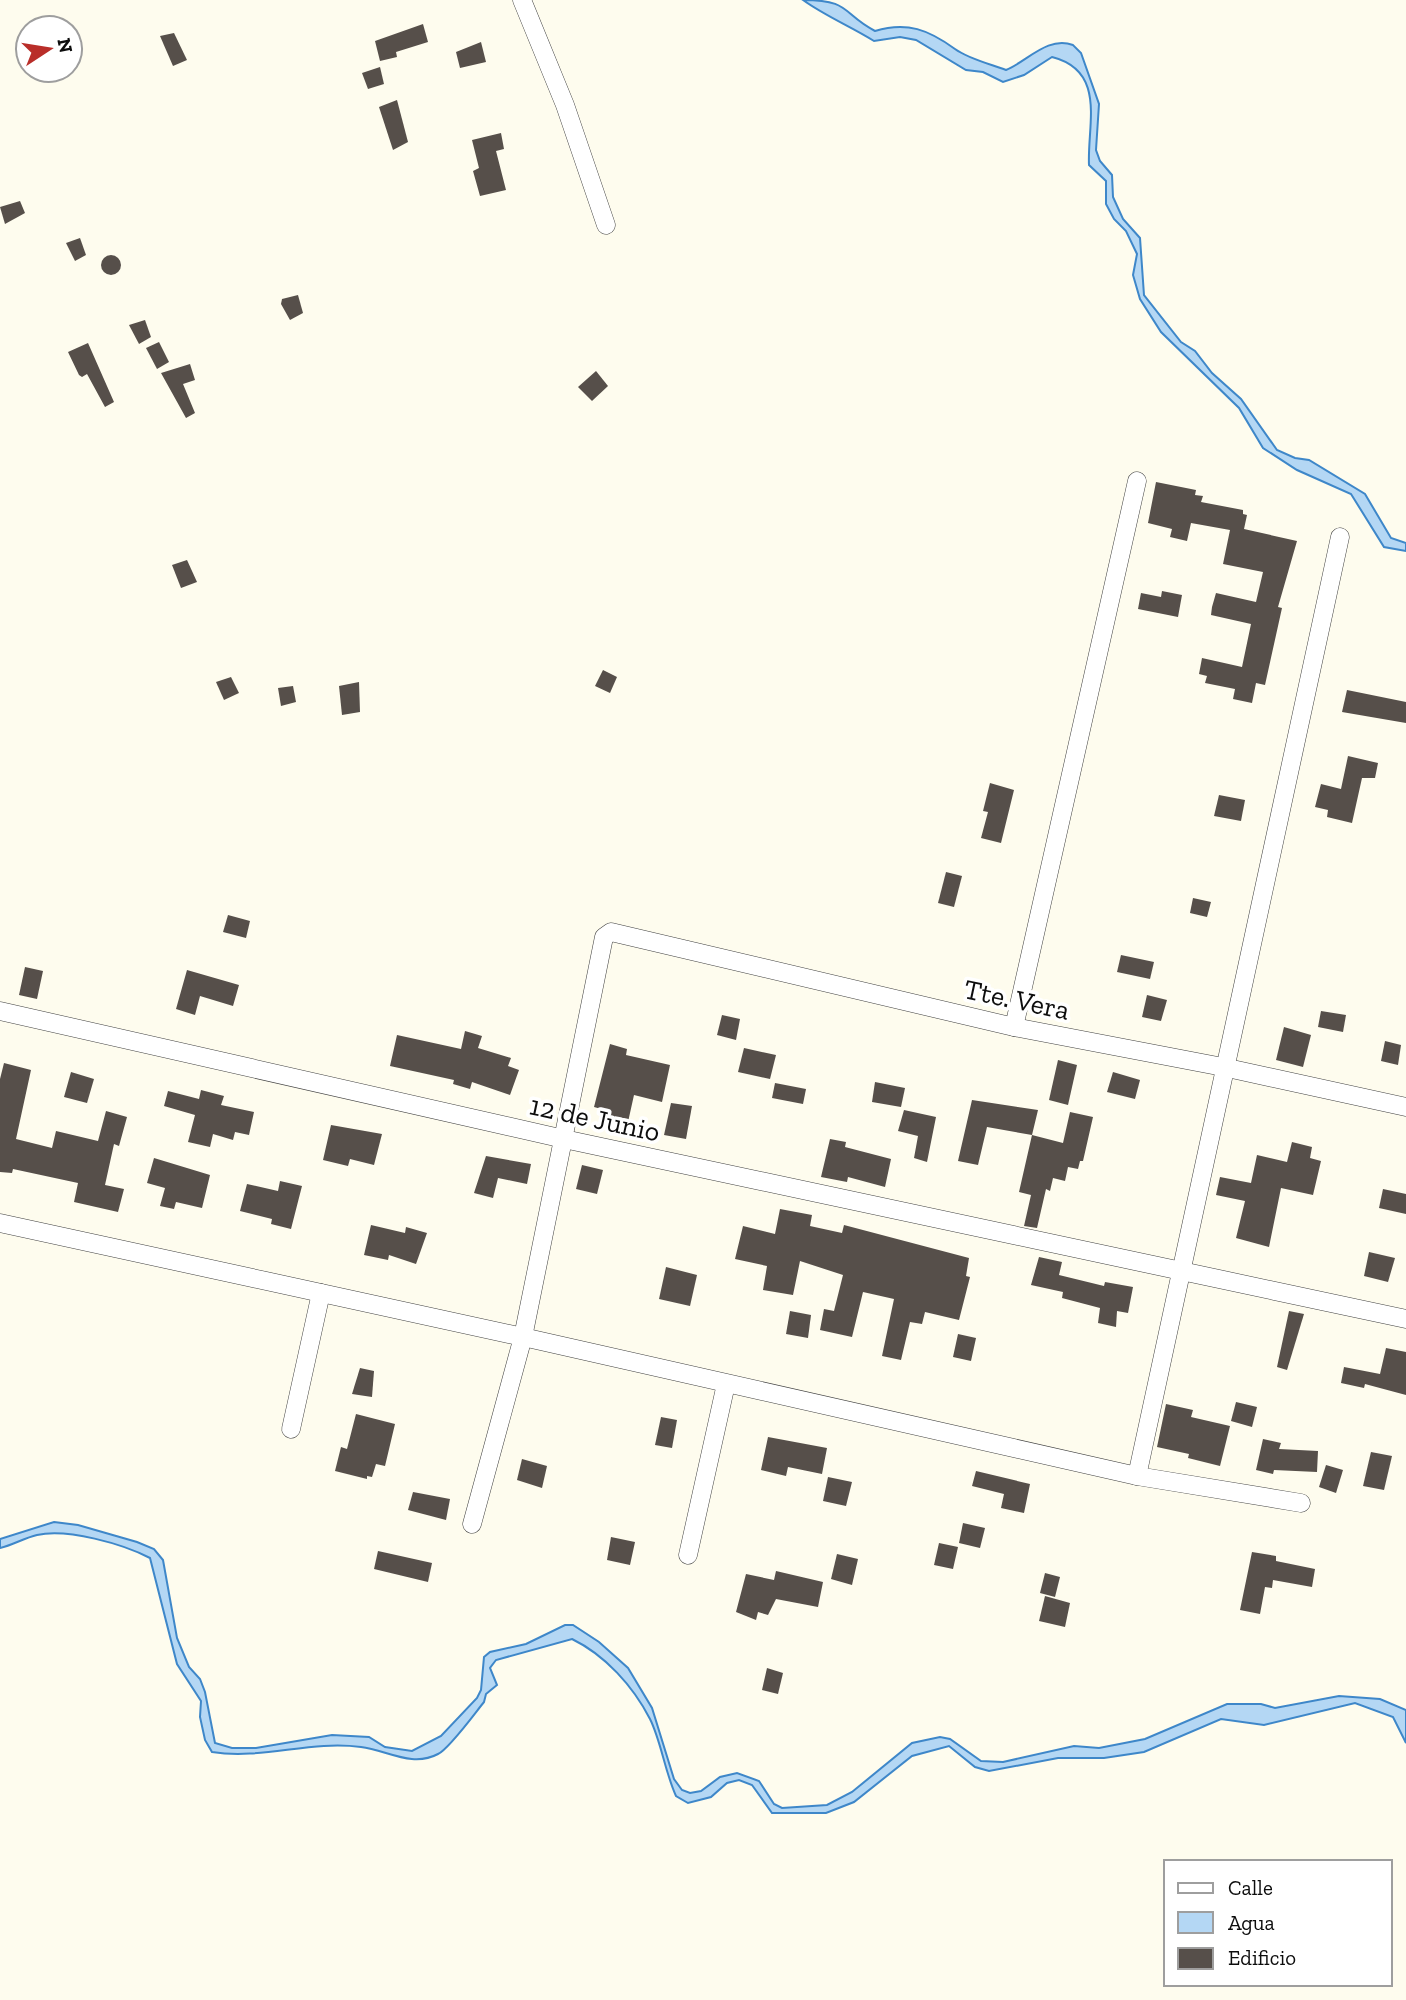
<svg xmlns="http://www.w3.org/2000/svg" width="1406" height="2000" viewBox="0 0 1406 2000" font-family="'Zilla Slab',serif">
<style>
.water{fill:#b4d7f4;stroke:#3e87c9;stroke-width:2}
.building{fill:#564f4a}
.lines{fill:none;stroke-linecap:round;stroke-linejoin:round}
.minor-casing{stroke:#404040;stroke-width:19}
.minor{stroke:#fff;stroke-width:18}
.labels{text-anchor:middle;stroke-width:7;stroke-linejoin:round;paint-order:stroke}
.street-label{font-size:28px;fill:#0d0d0d;stroke:#fff}
</style>
<rect width="100%" height="100%" fill="#fefcee"/>
<g class="water">
<path d="M803,0C851,0 841,13 875,31C907,21 929,30 955,49C969,59 990,64 1006,70C1028,61 1047,36 1073,45L1081,53L1099,104L1096,150L1100,161L1112,175L1113,197L1123,219L1140,238L1144,295L1181,342L1195,351L1212,373L1241,399L1277,450L1295,458L1309,460L1365,494L1391,538L1406,543V551L1384,547L1351,494L1297,470L1263,448L1239,408L1161,332L1140,299L1133,275L1137,254L1126,231L1114,219L1106,204V181L1089,165C1087,125 1107,71 1052,57L1024,75L1003,82L983,72L966,70L916,40L900,37L874,41C850,26 825,16 803,0Z"/>
<path d="M54,1522L78,1525L137,1542L154,1549L163,1560L177,1638L189,1667L200,1679L205,1692L215,1743L232,1748H256L332,1735L369,1737L385,1747L412,1751L441,1736L477,1698L481,1690L484,1657L490,1652L526,1644L565,1625H573L599,1642L628,1668L652,1708L674,1779L682,1790L690,1793L701,1791L720,1777L737,1773L759,1781L774,1804L782,1808L827,1805L852,1792L912,1743L940,1737L950,1739L981,1761L1003,1762L1074,1746L1099,1748L1145,1739L1227,1704H1261L1275,1708L1339,1696L1380,1699L1406,1710V1743L1393,1717L1355,1703L1264,1725L1221,1719L1144,1752L1104,1758H1058L989,1771L975,1767L949,1746L912,1756L854,1802L826,1813H772L752,1785L739,1780L727,1783L711,1797L688,1803L676,1796C665,1772 661,1741 650,1719C633,1686 605,1655 572,1639L496,1660L490,1668L497,1685L486,1694L484,1702C475,1713 449,1749 438,1754C412,1768 387,1750 361,1747C310,1740 262,1760 212,1752L205,1740L200,1717L201,1701L177,1664L150,1558C123,1544 67,1528 37,1535C24,1538 13,1545 0,1548V1539Z"/>
</g>
<g class="building">
<polygon points="423,24 428,42 396,52 397,57 380,61 375,41"/>
<polygon points="174,33 187,60 173,66 160,36"/>
<polygon points="481,42 486,62 460,68 456,52"/>
<polygon points="380,67 384,84 368,89 362,73"/>
<polygon points="397,100 408,142 393,150 379,107"/>
<polygon points="501,133 504,149 496,151 506,190 480,196 473,171 479,168 472,140"/>
<polygon points="20,201 25,213 5,224 0,207"/>
<polygon points="80,238 86,255 75,261 66,243"/>
<circle cx="111" cy="265" r="10"/>
<polygon points="298,295 303,313 290,320 281,304 282,299"/>
<polygon points="145,320 151,337 139,344 129,325"/>
<polygon points="159,342 169,362 157,369 146,348"/>
<polygon points="88,343 114,402 105,407 87,374 82,377 79,375 68,352"/>
<polygon points="190,364 195,380 183,384 195,413 186,418 161,373"/>
<polygon points="596,371 608,386 592,401 578,387"/>
<polygon points="1156,482 1196,490 1195,495 1203,496 1201,502 1243,510 1243,514 1247,515 1244,529 1297,541 1278,607 1282,608 1265,685 1256,683 1252,703 1233,699 1235,689 1205,683 1207,676 1199,674 1202,658 1242,667 1251,624 1211,615 1212,607 1216,593 1256,602 1263,572 1223,564 1230,530 1191,523 1187,541 1170,537 1172,529 1148,523"/>
<polygon points="187,560 197,582 181,588 172,565"/>
<polygon points="1162,591 1182,595 1178,617 1138,609 1141,593 1161,597"/>
<polygon points="603,670 617,677 610,693 595,686"/>
<polygon points="231,677 239,693 224,700 216,682"/>
<polygon points="359,682 360,712 342,715 339,686"/>
<polygon points="293,686 296,702 281,706 278,688"/>
<polygon points="1347,690 1406,702 1406,723 1342,712"/>
<polygon points="1348,756 1378,763 1375,778 1362,778 1352,823 1327,817 1328,810 1315,807 1321,784 1341,789"/>
<polygon points="990,783 1014,790 1001,843 981,838 988,812 983,811"/>
<polygon points="1219,795 1245,800 1241,821 1214,816"/>
<polygon points="946,872 962,876 954,907 938,903"/>
<polygon points="1193,898 1211,902 1207,917 1190,913"/>
<polygon points="228,915 250,921 246,938 223,932"/>
<polygon points="1121,955 1154,962 1150,979 1117,972"/>
<polygon points="25,967 43,971 37,999 19,995"/>
<polygon points="187,970 239,985 233,1006 200,996 195,1015 176,1009"/>
<polygon points="1147,995 1167,1000 1161,1021 1142,1017"/>
<polygon points="1321,1011 1346,1015 1343,1032 1318,1027"/>
<polygon points="722,1015 740,1019 736,1040 717,1035"/>
<polygon points="1284,1027 1311,1035 1303,1067 1276,1060"/>
<polygon points="465,1031 482,1036 478,1048 511,1058 508,1066 519,1070 510,1095 472,1082 470,1089 453,1084 454,1080 390,1066 397,1035 461,1049"/>
<polygon points="1385,1041 1401,1045 1398,1065 1381,1061"/>
<polygon points="610,1044 627,1049 626,1055 670,1065 662,1102 634,1095 628,1122 603,1117 605,1110 594,1107"/>
<polygon points="744,1048 776,1055 770,1079 738,1072"/>
<polygon points="1058,1060 1077,1065 1068,1105 1049,1100"/>
<polygon points="4,1063 31,1070 16,1139 52,1148 56,1131 98,1141 106,1111 127,1117 119,1146 114,1144 105,1185 124,1189 118,1212 74,1202 78,1183 13,1169 12,1173 0,1172 0,1079"/>
<polygon points="71,1072 94,1079 87,1103 64,1097"/>
<polygon points="1113,1072 1140,1080 1135,1099 1107,1092"/>
<polygon points="875,1082 905,1088 901,1107 872,1102"/>
<polygon points="775,1083 806,1089 803,1104 772,1098"/>
<polygon points="201,1090 224,1096 221,1105 254,1112 249,1135 235,1132 233,1140 213,1134 210,1147 188,1142 195,1115 164,1106 168,1091 199,1099"/>
<polygon points="972,1100 1038,1110 1032,1135 987,1127 978,1165 958,1161"/>
<polygon points="671,1103 692,1106 686,1139 664,1135"/>
<polygon points="904,1110 936,1117 927,1162 914,1158 918,1136 898,1131"/>
<polygon points="1070,1112 1093,1117 1083,1161 1080,1161 1078,1169 1068,1167 1065,1181 1053,1178 1050,1191 1046,1189 1037,1228 1024,1226 1031,1195 1019,1192 1032,1135 1063,1143"/>
<polygon points="331,1125 382,1134 374,1165 350,1159 348,1166 323,1160"/>
<polygon points="830,1139 846,1142 845,1147 891,1159 885,1187 848,1177 847,1182 821,1177"/>
<polygon points="1292,1142 1312,1147 1310,1158 1321,1161 1313,1195 1281,1188 1269,1247 1236,1238 1245,1201 1216,1195 1220,1177 1251,1183 1257,1155 1287,1162"/>
<polygon points="486,1156 531,1164 527,1184 498,1178 493,1198 474,1193"/>
<polygon points="154,1158 210,1175 202,1208 176,1202 174,1209 160,1206 165,1188 147,1183"/>
<polygon points="582,1165 603,1170 597,1194 576,1189"/>
<polygon points="280,1181 302,1186 291,1229 271,1224 272,1219 240,1211 247,1184 278,1191"/>
<polygon points="1383,1189 1406,1194 1406,1214 1379,1208"/>
<polygon points="780,1209 812,1215 810,1226 842,1233 844,1225 969,1258 966,1276 970,1277 959,1320 925,1312 922,1324 910,1322 901,1360 882,1356 894,1299 863,1292 852,1337 820,1330 824,1309 834,1311 843,1275 800,1261 793,1295 763,1290 767,1266 735,1259 743,1226 775,1234"/>
<polygon points="371,1225 405,1233 406,1227 427,1233 416,1264 389,1255 388,1260 364,1255"/>
<polygon points="1369,1252 1395,1258 1388,1282 1364,1276"/>
<polygon points="1039,1257 1062,1262 1059,1275 1104,1286 1105,1282 1133,1287 1128,1313 1117,1311 1116,1327 1098,1323 1100,1308 1062,1298 1063,1292 1031,1285"/>
<polygon points="666,1267 697,1275 690,1306 659,1299"/>
<polygon points="790,1311 811,1315 808,1338 786,1334"/>
<polygon points="1289,1311 1304,1314 1287,1370 1277,1367"/>
<polygon points="958,1334 976,1338 971,1361 953,1357"/>
<polygon points="1386,1348 1406,1352 1406,1395 1365,1384 1364,1388 1341,1383 1344,1367 1380,1374"/>
<polygon points="360,1368 374,1371 372,1397 352,1394"/>
<polygon points="1236,1402 1257,1407 1252,1427 1231,1421"/>
<polygon points="1166,1404 1193,1410 1191,1417 1230,1426 1220,1466 1188,1458 1189,1454 1157,1447"/>
<polygon points="356,1414 395,1424 385,1466 376,1464 372,1477 367,1476 367,1479 335,1471 341,1447 347,1449"/>
<polygon points="661,1417 677,1420 672,1448 655,1445"/>
<polygon points="768,1437 827,1448 822,1474 788,1467 786,1476 761,1470"/>
<polygon points="1263,1439 1281,1443 1279,1449 1318,1451 1317,1472 1274,1470 1273,1474 1256,1470"/>
<polygon points="1371,1452 1392,1456 1384,1490 1363,1486"/>
<polygon points="522,1459 547,1466 542,1488 517,1480"/>
<polygon points="1326,1465 1343,1470 1336,1493 1319,1487"/>
<polygon points="976,1471 1030,1484 1024,1513 1001,1508 1004,1494 972,1486"/>
<polygon points="828,1477 852,1482 846,1506 823,1501"/>
<polygon points="413,1492 450,1499 446,1520 408,1510"/>
<polygon points="963,1523 985,1528 980,1548 959,1543"/>
<polygon points="611,1537 635,1542 630,1565 607,1560"/>
<polygon points="939,1543 958,1547 953,1569 934,1565"/>
<polygon points="378,1551 432,1563 428,1582 374,1569"/>
<polygon points="1252,1552 1276,1556 1276,1561 1315,1569 1312,1587 1273,1580 1272,1588 1265,1587 1260,1614 1240,1610"/>
<polygon points="837,1554 858,1559 852,1585 831,1579"/>
<polygon points="776,1571 823,1582 818,1607 776,1599 768,1615 758,1612 756,1620 736,1612 746,1574 774,1580"/>
<polygon points="1045,1573 1060,1577 1055,1597 1040,1593"/>
<polygon points="1045,1596 1070,1603 1065,1627 1039,1621"/>
<polygon points="767,1668 783,1673 778,1694 762,1690"/>
</g>
<g class="lines">
<defs>
<g id="minor">
<polyline points="522,0 565,105 606,225"/>
<polyline points="0,1011 564,1139 1406,1319"/>
<polyline points="1014,1027 1137,481"/>
<polyline points="0,1223 523,1337 1137,1476 1301,1503"/>
<polyline points="291,1429 321,1293"/>
<polyline points="1137,1476 1340,537"/>
<polyline points="472,1524 523,1337 604,937 611,932 1014,1027 1223,1067 1406,1107"/>
<polyline points="688,1555 726,1384"/>
</g>
</defs>
<use href="#minor" class="minor-casing"/>
<use href="#minor" class="minor"/>
</g>
<g class="labels">
<g class="street-label">
<text transform="translate(1017 999) rotate(12)" y="10">Tte. Vera</text>
<text transform="translate(595 1118) rotate(12)" y="10">12 de Junio</text>
</g>
</g>
<rect x="1164" y="1860" width="228" height="126" fill="#ffffff" stroke="#9e9e9e" stroke-width="2"/>
<rect x="1178" y="1883" width="35" height="10" fill="#ffffff" stroke="#9e9e9e" stroke-width="2"/>
<text x="1228" y="1895" font-size="21" fill="#0d0d0d">Calle</text>
<rect x="1178" y="1912" width="35" height="21" fill="#b4d7f4" stroke="#9e9e9e" stroke-width="2"/>
<text x="1228" y="1930" font-size="21" fill="#0d0d0d">Agua</text>
<rect x="1178" y="1948" width="35" height="21" fill="#564f4a" stroke="#9e9e9e" stroke-width="2"/>
<text x="1228" y="1965" font-size="21" fill="#0d0d0d">Edificio</text>
<g transform="translate(49 49) rotate(78)"><circle r="33" fill="#ffffff" stroke="#9e9e9e" stroke-width="2"/>
<path d="M0-5L12 26L0 18L-12 26Z" fill="#b92e29"/>
<text y="-10" font-size="19" font-weight="bold" text-anchor="middle" fill="#0d0d0d">N</text>
</g>
</svg>
